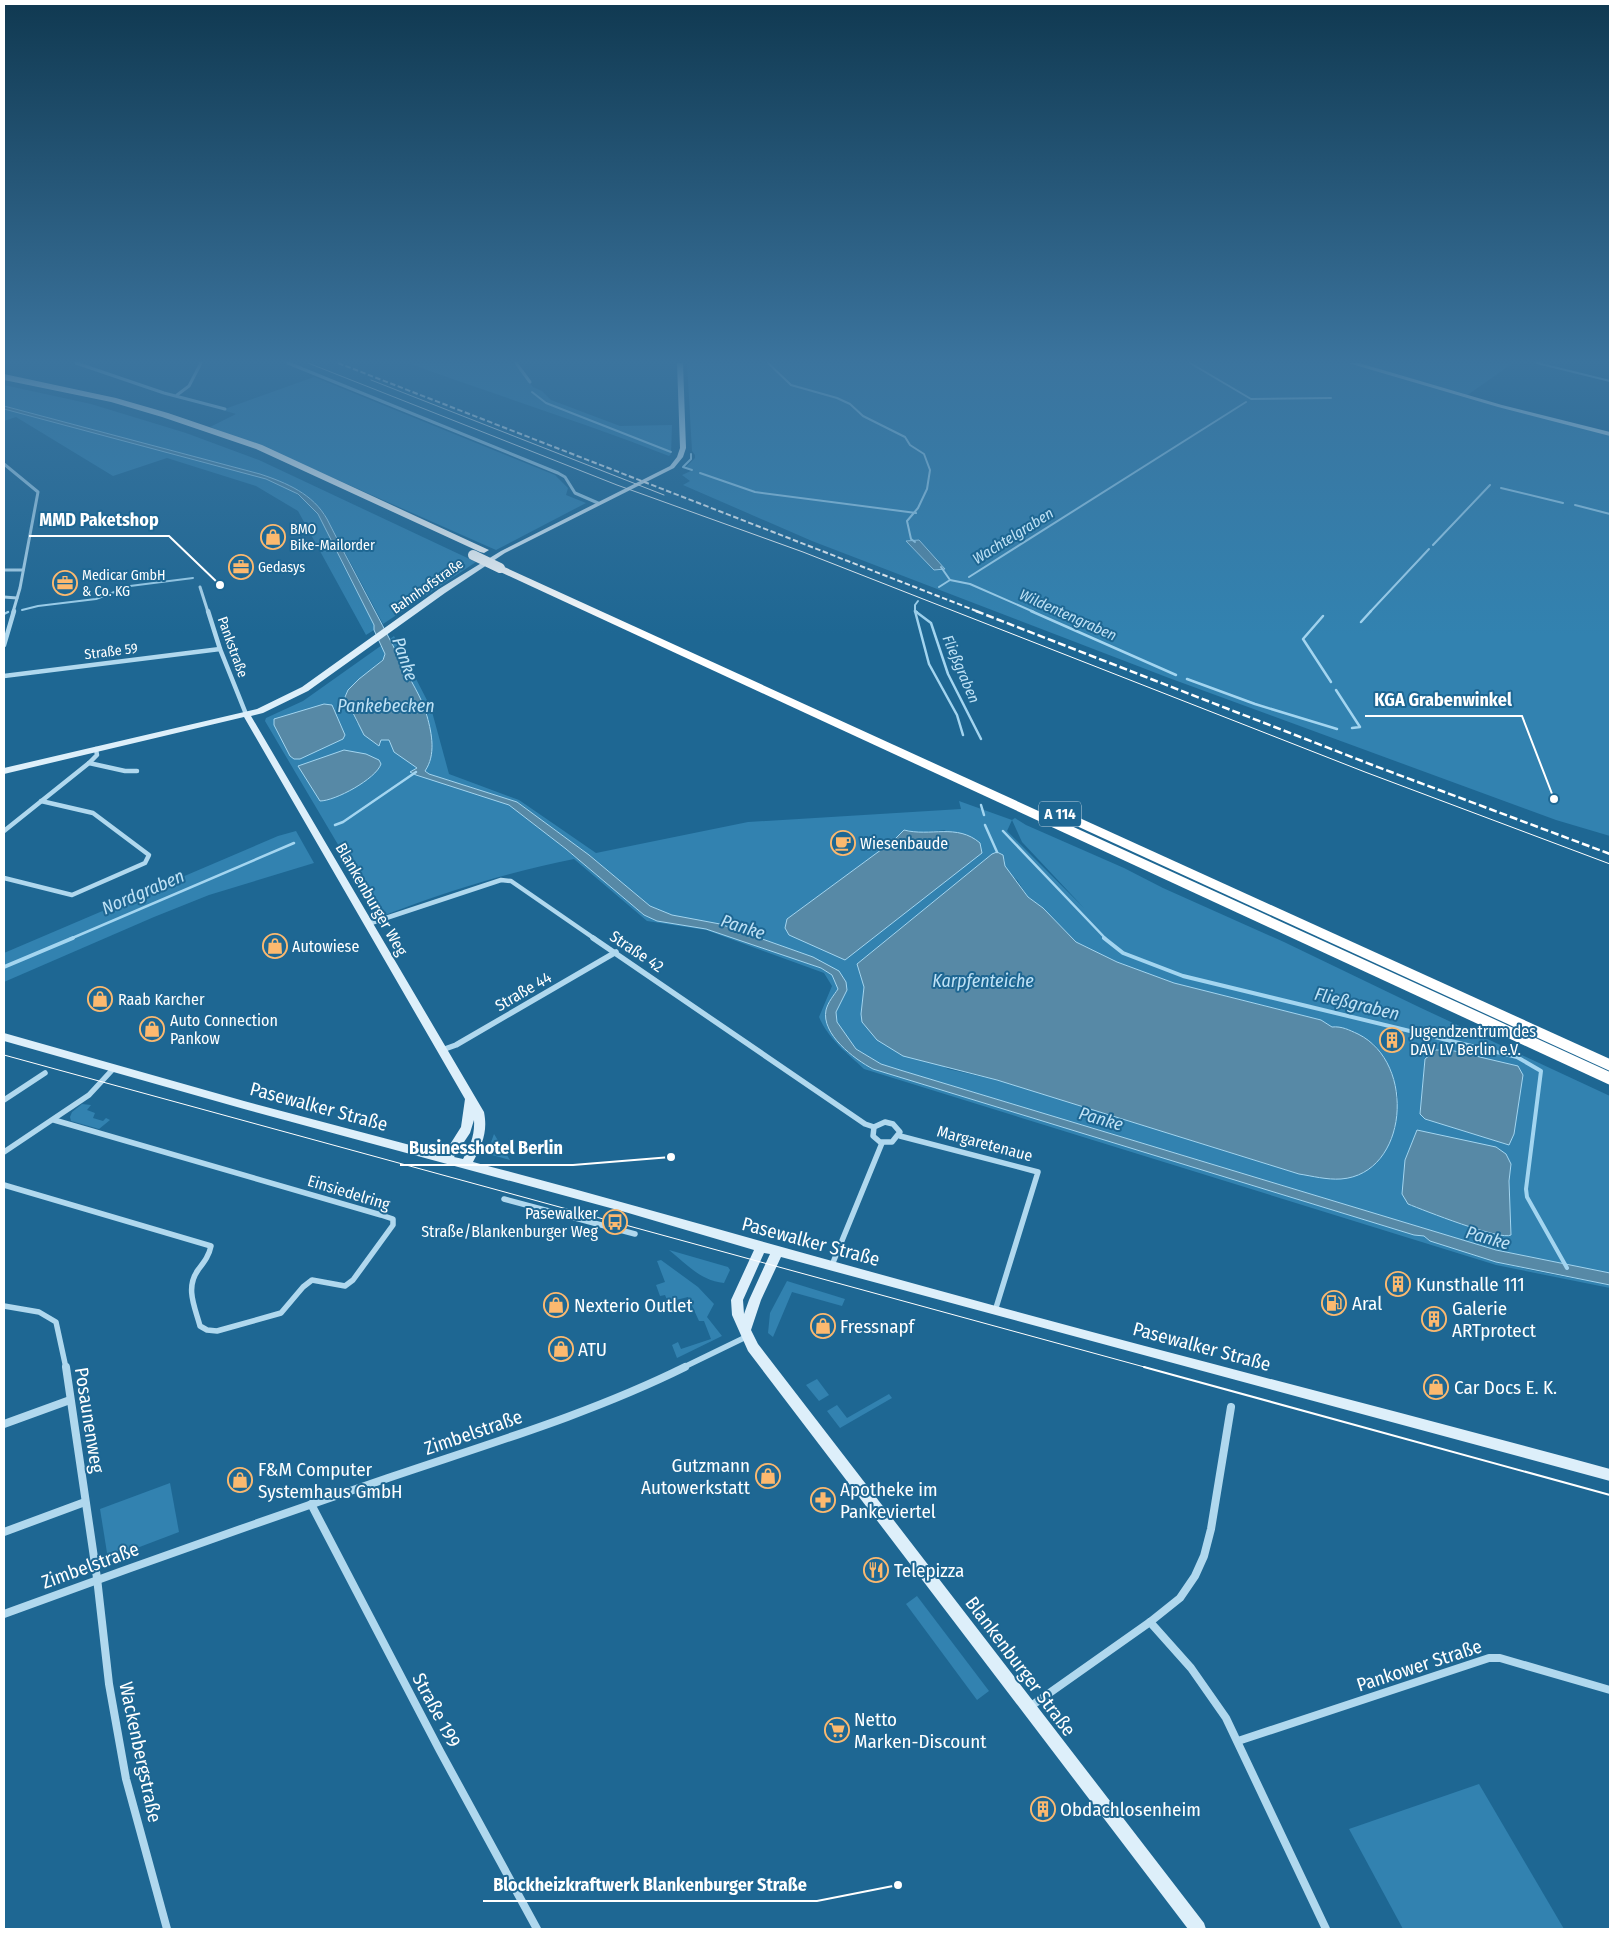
<svg xmlns="http://www.w3.org/2000/svg" width="1614" height="1933" viewBox="0 0 1614 1933" font-family="'Fira Sans Condensed',sans-serif">
<style>
.green{fill:#3282b0;fill-rule:evenodd}
.water{fill:#5789a6;stroke:#a3d5f0}
.lines{fill:none;stroke-linecap:round;stroke-linejoin:round}
.stream-far2{stroke:#a3d5f0;stroke-width:2}
.stream-far1{stroke:#a3d5f0;stroke-width:2.5}
.stream{stroke:#a3d5f0;stroke-width:4}
.minor-far3{stroke:#b0d8ee;stroke-width:3}
.minor-far2{stroke:#b0d8ee;stroke-width:4.5}
.minor-far1{stroke:#b0d8ee;stroke-width:5.5}
.minor{stroke:#b0d8ee;stroke-width:8}
.secondary{fill:#ddeffa;fill-rule:evenodd}
.motorway{fill:#fff;fill-rule:evenodd}
.tram-far1{stroke:#fff;stroke-width:1}
.tram{stroke:#fff;stroke-width:2}
.rail-far1{stroke:#fff;stroke-width:2;stroke-dasharray:5.5 2.5;stroke-linecap:butt}
.rail{stroke:#fff;stroke-width:2.5;stroke-dasharray:8 3;stroke-linecap:butt}
.motorway-bridge{stroke:#fff;stroke-width:10}
.labels{text-anchor:middle;stroke-width:4;stroke-linejoin:round;paint-order:stroke}
.far-poi-label{font-size:14px;fill:#fff;stroke:#1e6793;text-anchor:start}
.far-street-label{font-size:14px;fill:#fff;stroke:#1e6793}
.far-water-label{font-size:15px;font-style:italic;fill:#bfe2f6;stroke:#1e6793}
.shield{fill:#1e6793;stroke:#bcd1df;stroke-width:1}
.shield-label{font-size:15px;font-weight:bold;fill:#fff}
.poi-label{font-size:16px;fill:#fff;stroke:#1e6793;text-anchor:start}
.street-label{font-size:16px;fill:#fff;stroke:#1e6793}
.water-label{font-size:18px;font-style:italic;fill:#bfe2f6;stroke:#1e6793}
.near-street-label{font-size:19px;fill:#fff;stroke:#1e6793}
.near-poi-label{font-size:19px;fill:#fff;stroke:#1e6793;text-anchor:start}
.leader{fill:none;stroke:#fff;stroke-width:2}
.callout-dot{fill:#fff;stroke:#1e6793;stroke-width:2}
.callout-label{font-size:18px;text-anchor:middle;font-weight:bold;fill:#fff;stroke:#1e6793;stroke-width:4;stroke-linejoin:round;paint-order:stroke}
</style>
<rect width="100%" height="100%" fill="#1e6793"/>
<g class="green">
<path d="M408,363H513L533,387L542,391L551,400L620,426L672,425L671,454L669,456C583,422 495,395 408,363Z"/>
<polygon points="687,363 1513,363 1466,396 1610,434 1610,836 1556,820 1169,678 812,541 683,485 690,481 682,475 693,470 686,467 695,458 695,455 692,451"/>
<polygon points="314,377 555,475 568,488 566,495 586,503 496,550 270,450 210,427 236,414 222,410"/>
<path d="M4,385L91,404L186,433L259,460L476,562L383,624L324,513C307,493 285,483 260,474L4,406Z"/>
<polygon points="4,409 257,476 287,487 313,506 334,542 374,625 374,630 366,635 298,511 256,486 167,458 113,476 16,417 4,421"/>
<path d="M394,636L431,708L449,774L519,800L596,853L748,822L961,809L959,801L1012,820L1015,818L1026,825L1124,868L1163,888L1284,942L1421,1008L1610,1096V1273L1496,1250L900,1070L881,1064L856,1049L837,1022L836,1012L847,990L813,957L720,924L672,915L650,906L589,855L517,802L429,774L425,770L430,728L427,713L390,639ZM1012,820L1022,842L1084,908L1007,831ZM904,830L916,833L946,830L787,919L893,841ZM997,852L1005,861V866L1011,875L1017,880L1028,897L1043,908L1076,942L1117,962L1174,983L1321,1020L1332,1027H1339L1349,1030L1365,1038L1376,1046L1391,1070L1398,1096L1395,1129L1391,1138L1381,1157L1364,1171L1299,1174L997,1080L948,1069L862,1022L861,1014L864,987L857,964L992,854ZM1425,1059L1509,1145L1425,1119L1420,1114ZM1417,1130L1511,1164L1509,1181L1511,1235C1501,1241 1423,1210 1408,1204L1405,1160Z"/>
<path d="M382,645L385,657L348,690L345,697L357,723L380,745L381,740H389L417,768L411,772L509,805L566,849L644,915L657,921L706,929L821,968L832,975L838,989L831,999L827,1026L847,1052L873,1069L1414,1235C1426,1233 1442,1244 1453,1248C1503,1267 1558,1275 1610,1285V1288L1496,1265L864,1069C847,1053 829,1040 819,1017L832,986L824,973L706,930L647,921L574,859C509,872 447,891 385,915L379,914L265,721L266,718L303,701Z"/>
<polygon points="296,831 314,863 209,895 154,917 4,982 4,953 278,836"/>
<polygon points="82,1104 91,1105 87,1110 95,1113 93,1118 103,1121 106,1118 110,1120 99,1129 71,1121 70,1117 72,1112"/>
<polygon points="494,1134 510,1160 492,1155 490,1145"/>
<path d="M669,1250L728,1267L730,1270L724,1283C699,1280 688,1265 669,1250Z"/>
<polygon points="661,1260 698,1287 714,1304 707,1317 722,1336 677,1358 672,1345 678,1342 681,1349 711,1339 704,1321 699,1321 688,1297 668,1302 665,1295 660,1296 656,1285 665,1282 657,1261"/>
<polygon points="787,1281 845,1299 842,1306 792,1292 773,1337 768,1333 770,1313"/>
<polygon points="817,1379 829,1395 819,1401 806,1385"/>
<polygon points="889,1394 892,1398 840,1428 827,1411 837,1405 847,1418"/>
<polygon points="170,1483 179,1532 108,1559 100,1509"/>
<polygon points="917,1596 989,1691 977,1700 906,1604"/>
<polygon points="1479,1784 1564,1929 1403,1929 1349,1829"/>
</g>
<g class="water">
<path d="M4,406L260,474C287,483 313,494 327,519C351,567 377,614 401,661C409,679 422,697 427,716C432,734 436,755 425,771L429,774L517,802L589,855L650,906L672,915L720,924L813,957L839,971L846,982L847,990L836,1012L837,1022L856,1049L881,1064L900,1070L1496,1250L1610,1273V1285L1496,1262L1430,1241L1424,1236L1414,1235L873,1069C854,1059 821,1034 826,1010C828,1002 834,995 838,989L832,975L821,968L706,929L657,921L644,915L566,849L509,805L416,775L410,772L417,768L394,752L389,740H381L379,746L364,735L345,697L348,690L359,679L383,660L385,654L374,630V625L318,514L298,494L266,479L4,409Z"/>
<polygon points="919,540 945,569 934,570 906,541"/>
<polygon points="324,704 332,705 345,735 343,739 300,759 294,759 290,756 274,725 274,719"/>
<path d="M344,750L366,754L379,760L381,764C376,779 335,801 320,801L298,766Z"/>
<path d="M904,830C930,837 957,823 980,843L982,853L845,960L789,935L785,928L787,919L893,841Z"/>
<path d="M997,852L1003,855L1005,866L1028,897L1043,908L1076,942L1117,962L1174,983L1321,1020L1332,1027C1342,1026 1349,1030 1358,1034C1417,1063 1408,1174 1341,1179C1327,1180 1312,1176 1299,1174L997,1080L903,1056L877,1040L862,1022L861,1014L864,987L857,964L992,854Z"/>
<polygon points="1436,1050 1450,1050 1518,1066 1523,1075 1514,1134 1509,1145 1425,1119 1420,1114 1425,1059"/>
<path d="M1417,1130L1496,1147L1506,1154L1511,1164L1509,1181L1511,1235C1501,1241 1423,1210 1408,1204L1402,1194L1405,1160Z"/>
</g>
<g class="lines">
<g class="stream-far2">
<polyline points="768,363 791,385 837,398 850,404 863,416 905,437 910,445 924,454 930,470 927,489 918,508 907,521 911,539 915,542"/>
<polyline points="1190,363 1251,399 1331,398"/>
<polyline points="1537,363 1610,381"/>
<polyline points="532,392 546,403 671,452"/>
<polyline points="691,454 691,459 683,467 692,470"/>
<polyline points="700,473 755,492 916,513"/>
<polyline points="1501,488 1563,503"/>
<polyline points="1575,505 1610,514"/>
<polyline points="1433,545 1490,485"/>
<polyline points="969,577 1246,402"/>
<polyline points="950,580 970,584 1034,612"/>
<polyline points="939,587 950,580 941,567"/>
<polyline points="22,610 38,606 96,599 130,586 193,578"/>
<polyline points="915,611 917,612"/>
<polyline points="915,612 915,605 918,601"/>
<polyline points="1370,612 1429,549"/>
</g>
<g class="stream-far1">
<polyline points="915,611 929,664 957,715 963,735"/>
<polyline points="915,611 931,623 948,674 981,739"/>
<polyline points="1031,611 1176,675"/>
<polyline points="4,614 8,612"/>
<polyline points="1323,616 1303,639 1331,682"/>
<polyline points="1361,622 1371,611"/>
<polyline points="1187,679 1255,704 1337,729"/>
<polyline points="1336,690 1360,727 1352,728"/>
<polyline points="981,805 984,815"/>
<polyline points="335,825 343,822 416,772"/>
<polyline points="985,825 997,852"/>
<polyline points="1003,831 1106,939"/>
<polyline points="70,939 294,843"/>
</g>
<g class="stream">
<polyline points="1104,938 1123,953 1183,976 1517,1057 1541,1071 1526,1189 1527,1197 1567,1268"/>
<polyline points="4,967 73,938"/>
</g>
<g class="minor-far3">
<polyline points="76,363 164,393 225,409"/>
<polyline points="288,363 558,473 565,477 575,493 598,503"/>
<polyline points="516,363 530,382"/>
<polyline points="177,395 189,386 201,363"/>
<polyline points="4,464 38,492 20,588 13,612"/>
<polyline points="4,570 23,570"/>
<polyline points="200,587 208,612"/>
<polyline points="4,597 17,598"/>
</g>
<g class="minor-far2">
<polyline points="208,611 220,649 246,714"/>
<polyline points="4,645 14,611"/>
<polyline points="4,676 220,649"/>
<polyline points="89,763 125,771 137,771"/>
<polyline points="4,831 89,763 97,755 96,749"/>
<polyline points="4,878 72,895 145,863 149,855 93,813 41,801"/>
<polyline points="368,924 501,880 511,881 595,939"/>
</g>
<g class="minor-far1">
<polyline points="593,938 865,1124 874,1127"/>
<polyline points="442,1050 456,1045 616,952"/>
<polyline points="4,1100 45,1073"/>
<polygon points="885,1122 893,1124 900,1132 892,1142 880,1142 873,1136 874,1127"/>
<polyline points="900,1136 1038,1172 995,1311"/>
<polyline points="4,1152 89,1095 114,1068"/>
<path d="M4,1185L211,1246C209,1256 204,1262 198,1270C185,1288 195,1307 200,1326L207,1330L217,1331L281,1313L303,1287L312,1280L345,1286L353,1280L393,1225V1219L381,1215L54,1120"/>
<polyline points="504,1199 635,1234"/>
<polyline points="832,1265 882,1143"/>
<polyline points="4,1306 39,1312 56,1322 66,1368"/>
<polyline points="682,1368 748,1336"/>
</g>
<g class="minor">
<polyline points="66,1367 97,1578 109,1684 126,1779 167,1929"/>
<polyline points="4,1424 70,1400"/>
<polyline points="311,1504 440,1751 537,1929"/>
<polyline points="4,1532 85,1502"/>
<path d="M4,1614C132,1567 259,1522 388,1478C488,1444 590,1414 685,1367"/>
<polyline points="1150,1622 1191,1668 1226,1718 1326,1929"/>
<polyline points="1031,1706 1150,1622 1180,1598 1195,1576 1204,1556 1211,1529 1231,1407"/>
<polyline points="1238,1741 1489,1658 1500,1658 1610,1690"/>
</g>
<g class="secondary">
<path d="M677,363H683L686,448L683,457L674,468L505,553L445,593L308,691L263,713L251,716L484,1112C488,1132 482,1145 473,1162C647,1208 818,1258 992,1305C1198,1361 1404,1413 1610,1469V1481L781,1257L761,1300L751,1330L758,1344L1204,1923L1206,1929H1188L748,1351L732,1315L731,1300L754,1250L625,1212L244,1109L4,1041V1033L244,1101L444,1154L461,1127L465,1099L244,717L4,774V768L257,709L302,687L439,589L501,551L670,466L677,457L680,448ZM474,1120C475,1135 470,1147 463,1159L454,1157L470,1133ZM764,1253L770,1254L749,1300L744,1314L743,1300Z"/>
<polygon points="1348,363 1359,363 1502,405 1610,432 1610,436 1498,407"/>
</g>
<g class="motorway">
<polygon points="4,374 116,398 168,413 262,445 489,550 484,553 480,552 256,449 162,417 111,402 4,380"/>
<polygon points="500,565 1610,1072 1610,1085 496,570 495,568 496,566"/>
<polygon points="1073,815 1610,1059 1610,1071 1068,822 1066,819 1068,816"/>
</g>
<g class="tram-far1">
<polyline points="308,363 617,485 803,552 1365,772 1610,864"/>
<polyline points="371,380 664,495"/>
<polyline points="4,1055 1148,1368"/>
</g>
<polyline class="tram" points="1144,1367 1610,1495"/>
<polyline class="rail-far1" points="338,363 979,612"/>
<polyline class="rail" points="976,611 1375,766 1610,854"/>
<polyline class="motorway-bridge" points="473,555 500,568"/>
</g>
<linearGradient id="sky" x2="0" y2="1"><stop stop-color="#103951"/><stop offset="0.57" stop-color="#3b749e"/><stop offset="1" stop-color="#3b749e" stop-opacity="0"/></linearGradient>
<rect width="1614" height="634" fill="url(#sky)"/>
<defs>
<symbol id="shop-ring" viewBox="-11 -11 22 22"><circle r="9.5" fill="#1e6793" stroke="#fcb96f" stroke-width="1.5"/><path d="M-5-2.5h2.3a2.7 3.5 0 0 1 5.4 0H5L5.5 6h-11ZM-1.5-2.5h3a1.5 2.3 0 0 0-3 0Z" fill="#fcb96f"/></symbol>
<symbol id="office-ring" viewBox="-11 -11 22 22"><circle r="9.5" fill="#1e6793" stroke="#fcb96f" stroke-width="1.5"/><path d="M-6-3h4V-5.5h4V-3h4V5H-6ZM-1-4.5V-3h2v-1.5ZM-6 0V1H6V0Z" fill="#fcb96f"/></symbol>
<symbol id="cafe-ring" viewBox="-11 -11 22 22"><circle r="9.5" fill="#1e6793" stroke="#fcb96f" stroke-width="1.5"/><path d="M-5.5-4.5H6V0H3Q3 3.5 0 3.5H-2.5Q-5.5 3.5-5.5 0ZM3-3.2v2h1.7v-2ZM-6 4.5H4V6H-6Z" fill="#fcb96f"/></symbol>
<symbol id="building-ring" viewBox="-11 -11 22 22"><circle r="9.5" fill="#1e6793" stroke="#fcb96f" stroke-width="1.5"/><path d="M-4-6H4V6H1V3H-1V6H-4ZM-2.5-4.3h1.7v1.8h-1.7ZM.8-4.3h1.7v1.8H.8ZM-2.5-1h1.7V.8h-1.7ZM.8-1h1.7V.8H.8Z" fill="#fcb96f"/></symbol>
<symbol id="bus-ring" viewBox="-11 -11 22 22"><circle r="9.5" fill="#1e6793" stroke="#fcb96f" stroke-width="1.5"/><path d="M-5-6H5V4H4V6H2V4H-2V6H-4V4H-5ZM-3.5-4V0h7V-4ZM-3.5 1.2v1.5H-2V1.2ZM2 1.2v1.5H3.5V1.2Z" fill="#fcb96f"/></symbol>
<symbol id="fuel-ring" viewBox="-11 -11 22 22"><circle r="9.5" fill="#1e6793" stroke="#fcb96f" stroke-width="1.5"/><path d="M-5.5-6h7V0h2V4h1.3V-2.5L3-4.5l.8-.8L6-3V5H2.5V1h-1V6h-7ZM-4.2-4.7v3.2H.2V-4.7Z" fill="#fcb96f"/></symbol>
<symbol id="pharmacy-ring" viewBox="-11 -11 22 22"><circle r="9.5" fill="#1e6793" stroke="#fcb96f" stroke-width="1.5"/><path d="M-2-6h4v4h4v4h-4v4h-4v-4h-4v-4h4Z" fill="#fcb96f"/></symbol>
<symbol id="restaurant-ring" viewBox="-11 -11 22 22"><circle r="9.5" fill="#1e6793" stroke="#fcb96f" stroke-width="1.5"/><path d="M-5-6h1v4h1v-4h1v4h1v-4h1v5L-1.5 .5V6h-2V.5L-5-1ZM5-6V6H3V1.5H1.5Q1.5-4 5-6Z" fill="#fcb96f"/></symbol>
<symbol id="supermarket-ring" viewBox="-11 -11 22 22"><circle r="9.5" fill="#1e6793" stroke="#fcb96f" stroke-width="1.5"/><path d="M-6-5.5h2.5l.6 2H6L4.5 2H-2.5L-4.4-4H-6ZM-1.5 3.2a1.3 1.3 0 1 0 .1 0ZM3 3.2a1.3 1.3 0 1 0 .1 0Z" fill="#fcb96f"/></symbol>
</defs>
<g fill-rule="evenodd">
<use href="#shop-ring" x="259" y="523" width="28" height="28"/>
<use href="#office-ring" x="227" y="553" width="28" height="28"/>
<use href="#office-ring" x="51" y="569" width="28" height="28"/>
<use href="#cafe-ring" x="829" y="829" width="28" height="28"/>
<use href="#shop-ring" x="261" y="932" width="28" height="28"/>
<use href="#shop-ring" x="86" y="985" width="28" height="28"/>
<use href="#shop-ring" x="138" y="1015" width="28" height="28"/>
<use href="#building-ring" x="1378" y="1026" width="28" height="28"/>
<use href="#bus-ring" x="601" y="1208" width="28" height="28"/>
<use href="#building-ring" x="1384" y="1270" width="28" height="28"/>
<use href="#fuel-ring" x="1320" y="1289" width="28" height="28"/>
<use href="#shop-ring" x="542" y="1291" width="28" height="28"/>
<use href="#building-ring" x="1420" y="1305" width="28" height="28"/>
<use href="#shop-ring" x="809" y="1312" width="28" height="28"/>
<use href="#shop-ring" x="547" y="1335" width="28" height="28"/>
<use href="#shop-ring" x="1422" y="1373" width="28" height="28"/>
<use href="#shop-ring" x="754" y="1462" width="28" height="28"/>
<use href="#shop-ring" x="226" y="1466" width="28" height="28"/>
<use href="#pharmacy-ring" x="809" y="1486" width="28" height="28"/>
<use href="#restaurant-ring" x="862" y="1556" width="28" height="28"/>
<use href="#supermarket-ring" x="823" y="1716" width="28" height="28"/>
<use href="#building-ring" x="1029" y="1795" width="28" height="28"/>
</g>
<g class="labels">
<g class="far-poi-label">
<text x="290" y="534">BMO<tspan x="290" dy="16">Bike-Mailorder</tspan></text>
<text x="258" y="572">Gedasys</text>
<text x="82" y="580">Medicar GmbH<tspan x="82" dy="16">&amp; Co. KG</tspan></text>
</g>
<g class="far-street-label">
<text transform="translate(427 586) rotate(-35)" y="5">Bahnhofstraße</text>
<text transform="translate(233 647) rotate(70)" y="5">Pankstraße</text>
<text transform="translate(111 651) rotate(-7)" y="5">Straße 59</text>
</g>
<g class="far-water-label">
<text transform="translate(1013 536) rotate(-32)" y="5">Wachtelgraben</text>
<text transform="translate(1068 615) rotate(24)" y="5">Wildentengraben</text>
<text transform="translate(961 669) rotate(67)" y="5">Fließgraben</text>
</g>
<rect class="shield" x="1039" y="801.5" width="42" height="25" rx="4"/>
<g class="shield-label">
<text x="1060" y="819">A 114</text>
</g>
<g class="poi-label">
<text x="860" y="849">Wiesenbaude</text>
<text x="292" y="952">Autowiese</text>
<text x="118" y="1005">Raab Karcher</text>
<text x="170" y="1026">Auto Connection<tspan x="170" dy="18">Pankow</tspan></text>
<text x="1410" y="1037">Jugendzentrum des<tspan x="1410" dy="18">DAV LV Berlin e.V.</tspan></text>
<text x="598" y="1219" text-anchor="end">Pasewalker<tspan x="598" dy="18">Straße/Blankenburger Weg</tspan></text>
</g>
<g class="street-label">
<text transform="translate(372 899) rotate(60)" y="6">Blankenburger Weg</text>
<text transform="translate(637 951) rotate(34)" y="6">Straße 42</text>
<text transform="translate(523 991) rotate(-30)" y="6">Straße 44</text>
<text transform="translate(985 1143) rotate(15)" y="6">Margaretenaue</text>
<text transform="translate(349 1192) rotate(17)" y="6">Einsiedelring</text>
</g>
<g class="water-label">
<text transform="translate(405 659) rotate(71)" y="6">Panke</text>
<text x="386" y="712">Pankebecken</text>
<text transform="translate(143 892) rotate(-23)" y="6">Nordgraben</text>
<text transform="translate(743 927) rotate(18)" y="6">Panke</text>
<text x="983" y="987">Karpfenteiche</text>
<text transform="translate(1357 1004) rotate(14)" y="6">Fließgraben</text>
<text transform="translate(1101 1119) rotate(16)" y="6">Panke</text>
<text transform="translate(1488 1238) rotate(16)" y="6">Panke</text>
</g>
<g class="near-street-label">
<text transform="translate(319 1106) rotate(15)" y="7">Pasewalker Straße</text>
<text transform="translate(811 1241) rotate(15)" y="7">Pasewalker Straße</text>
<text transform="translate(1202 1346) rotate(15)" y="7">Pasewalker Straße</text>
<text transform="translate(90 1420) rotate(81)" y="7">Posaunenweg</text>
<text transform="translate(473 1432) rotate(-19)" y="7">Zimbelstraße</text>
<text transform="translate(90 1565) rotate(-20)" y="7">Zimbelstraße</text>
<text transform="translate(1419 1665) rotate(-18)" y="7">Pankower Straße</text>
<text transform="translate(1021 1666) rotate(53)" y="7">Blankenburger Straße</text>
<text transform="translate(437 1710) rotate(62)" y="7">Straße 199</text>
<text transform="translate(141 1752) rotate(78)" y="7">Wackenbergstraße</text>
</g>
<g class="near-poi-label">
<text x="1416" y="1291">Kunsthalle 111</text>
<text x="1352" y="1310">Aral</text>
<text x="574" y="1312">Nexterio Outlet</text>
<text x="1452" y="1315">Galerie<tspan x="1452" dy="22">ARTprotect</tspan></text>
<text x="840" y="1333">Fressnapf</text>
<text x="578" y="1356">ATU</text>
<text x="1454" y="1394">Car Docs E. K.</text>
<text x="750" y="1472" text-anchor="end">Gutzmann<tspan x="750" dy="22">Autowerkstatt</tspan></text>
<text x="258" y="1476">F&amp;M Computer<tspan x="258" dy="22">Systemhaus GmbH</tspan></text>
<text x="840" y="1496">Apotheke im<tspan x="840" dy="22">Pankeviertel</tspan></text>
<text x="894" y="1577">Telepizza</text>
<text x="854" y="1726">Netto<tspan x="854" dy="22">Marken-Discount</tspan></text>
<text x="1060" y="1816">Obdachlosenheim</text>
</g>
</g>
<path class="leader" d="M220 585L169 536H29M1554 799L1522 716H1365M671 1157L573 1165H400M898 1885L817 1901H483"/>
<g class="callout-dot">
<circle cx="220" cy="585" r="5"/>
<circle cx="1554" cy="799" r="5"/>
<circle cx="671" cy="1157" r="5"/>
<circle cx="898" cy="1885" r="5"/>
</g>
<g class="callout-label">
<text x="99" y="526">MMD Paketshop</text>
<text x="1443" y="706">KGA Grabenwinkel</text>
<text x="486" y="1154">Businesshotel Berlin</text>
<text x="650" y="1891">Blockheizkraftwerk Blankenburger Straße</text>
</g>
<rect width="1614" height="1933" fill="none" stroke="#ffffff" stroke-width="10"/>
</svg>
